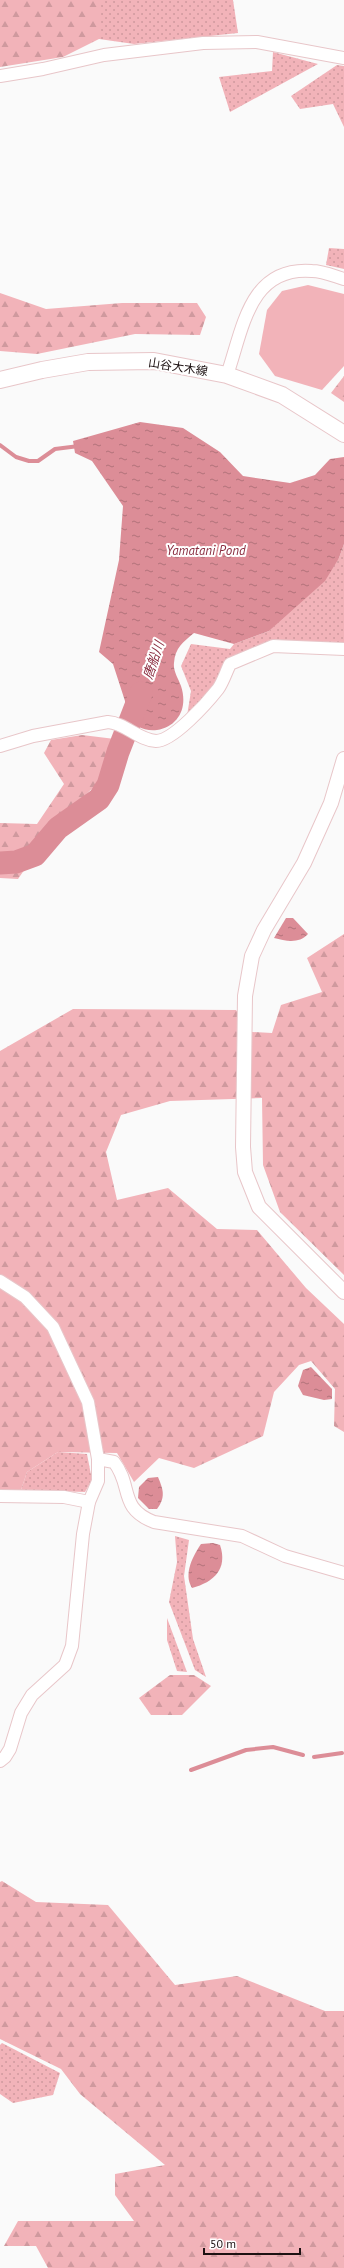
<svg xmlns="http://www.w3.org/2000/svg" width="344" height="2268" viewBox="0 0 344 2268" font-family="'PT Sans','Noto Sans JP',sans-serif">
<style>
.grass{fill:url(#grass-dots)}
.forest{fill:url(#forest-firs)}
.park{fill:#f2b3b9}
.water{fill:url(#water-ripples)}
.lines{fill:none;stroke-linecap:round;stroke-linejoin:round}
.stream{stroke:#dc8d97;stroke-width:4}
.river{stroke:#dc8d97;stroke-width:23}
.minor-casing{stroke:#e8c6c9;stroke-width:14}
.tertiary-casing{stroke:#e8c6c9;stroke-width:16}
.secondary-casing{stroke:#e8c6c9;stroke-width:18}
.minor{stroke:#fff;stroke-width:12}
.tertiary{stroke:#fff;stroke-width:14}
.secondary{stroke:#fff;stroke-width:16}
.labels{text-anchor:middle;stroke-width:4;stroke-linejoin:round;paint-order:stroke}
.street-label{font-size:12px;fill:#1d1213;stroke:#fff}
.water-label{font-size:13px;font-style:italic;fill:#8a2d40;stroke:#fff}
</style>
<defs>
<pattern id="grass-dots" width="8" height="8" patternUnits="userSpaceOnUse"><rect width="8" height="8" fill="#f2b3b9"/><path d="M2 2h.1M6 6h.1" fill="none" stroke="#cf999e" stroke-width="1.8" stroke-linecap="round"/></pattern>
<pattern id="forest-firs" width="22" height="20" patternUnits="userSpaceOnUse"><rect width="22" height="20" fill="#f2b3b9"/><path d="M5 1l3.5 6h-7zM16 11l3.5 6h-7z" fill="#cf999e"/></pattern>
<pattern id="water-ripples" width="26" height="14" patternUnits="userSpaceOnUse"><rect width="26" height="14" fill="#dc8d97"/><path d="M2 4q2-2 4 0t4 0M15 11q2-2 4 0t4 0" fill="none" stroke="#b2727a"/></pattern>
</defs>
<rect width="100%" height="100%" fill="#fafafa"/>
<g class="grass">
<polygon points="99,0 233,0 238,33 134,44 99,39"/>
<polygon points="273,52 318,64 230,112 219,77 272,71"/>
<polygon points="337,65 344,66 344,127 333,104 300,109 291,96"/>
<polygon points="329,248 344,249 344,269 326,265"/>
<polygon points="344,544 344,644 321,646 275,639 229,660 218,686 187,716 191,691 181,666 191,644 230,649 234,644 269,631 339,558"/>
<polygon points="58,1452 87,1454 92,1480 85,1492 21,1490 27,1472"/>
<polygon points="175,1536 189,1540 184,1576 193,1639 206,1677 195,1670 169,1602 177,1562"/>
<polygon points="167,1618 187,1672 177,1671 167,1640"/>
<polygon points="2,2043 60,2073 53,2095 13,2103 0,2094 0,2045"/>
</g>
<g class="forest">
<polygon points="0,0 99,0 99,39 63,57 0,67"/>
<polygon points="0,293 46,309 122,303 197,303 206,317 200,335 135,334 37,354 0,351"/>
<polygon points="344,376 344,402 331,393"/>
<polygon points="82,735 115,739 99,782 59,820 18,879 0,878 0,823 37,824 64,784 44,753 51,740"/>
<polygon points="344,934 344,1275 280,1212 263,1165 262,1098 170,1101 121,1115 106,1152 117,1200 168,1188 217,1229 257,1230 306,1288 344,1324 344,1432 334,1426 335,1389 311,1361 299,1365 274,1392 263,1436 194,1468 159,1458 134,1482 117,1453 58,1452 27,1472 21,1490 0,1491 0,1051 73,1009 236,1010 252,1032 272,1033 281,1005 322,992 307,958"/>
<polygon points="170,1675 194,1675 211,1686 182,1715 151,1715 139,1698"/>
<polygon points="2,1881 36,1902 108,1905 175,1985 237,1976 325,2011 344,2011 344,2268 48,2268 36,2246 4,2246 18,2221 134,2221 115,2195 115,2174 165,2165 80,2094 61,2069 0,2039 0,1882"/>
</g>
<polygon class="park" points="308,285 344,294 344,366 322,390 275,376 259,354 267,310 282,291"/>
<g class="water">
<path d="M140,422L183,428L220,452L243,476L290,483L315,475L330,459L344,457V544L339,558L325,581L269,631L234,644L194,633C183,642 175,648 174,663C173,671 178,678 181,686C188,707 179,726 157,730C145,732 133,725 125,716V701L113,664L99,652L119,560L123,506L92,461L75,453L73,441Z"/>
<path d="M286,918H293L308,934C299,944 286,941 274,938Z"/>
<polygon points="311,1367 332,1389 332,1399 324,1400 303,1395 298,1386 303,1370"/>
<path d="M158,1477C163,1489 166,1497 157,1509H149L138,1498L139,1487L148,1478Z"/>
<path d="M213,1543L220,1545C228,1569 214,1582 192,1588C183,1574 193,1556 201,1544Z"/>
</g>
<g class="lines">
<g class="stream">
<polyline points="0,445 16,457 29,461 38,461 55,449 79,446"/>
<polyline points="314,1757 342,1753"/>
<polyline points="191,1770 246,1750 273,1747 303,1755"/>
</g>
<polyline class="river" points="0,863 16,862 35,855 58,828 99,799 108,785 118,752 141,693"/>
<defs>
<g id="minor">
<polyline points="0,76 43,69 104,55 203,43 257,42 344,58"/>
<path d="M227,375C243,329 249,266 312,271C322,271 334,276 344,279"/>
<path d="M0,746L33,736L108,722C125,723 138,740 156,741C173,741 207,703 218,689C223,682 226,672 230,664L273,646L344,649"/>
<polyline points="0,1281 25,1297 53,1327 88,1402 98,1459 98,1481 89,1502 83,1534 72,1646 65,1665 32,1695 21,1713 10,1749 5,1757 0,1761"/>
<path d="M98,1459L114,1462C133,1486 118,1508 154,1522L242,1536L285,1556L344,1573"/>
<polyline points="0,1496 64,1497 89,1502"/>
</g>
<polyline id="tertiary" points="344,759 331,803 304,863 264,930 252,956 245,996 243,1147 245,1172 259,1207 344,1292"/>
<polyline id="secondary" points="0,380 42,370 88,362 154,361 227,375 282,395 344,434"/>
</defs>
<use href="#minor" class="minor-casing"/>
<use href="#tertiary" class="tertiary-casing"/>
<use href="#secondary" class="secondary-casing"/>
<use href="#minor" class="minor"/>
<use href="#tertiary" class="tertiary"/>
<use href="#secondary" class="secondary"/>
</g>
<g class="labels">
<g class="street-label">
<text transform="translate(178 367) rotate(9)" y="4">山谷大木線</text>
</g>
<g class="water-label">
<text x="206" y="555">Yamatani Pond</text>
<text transform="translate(153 660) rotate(-71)" y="5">唐船川</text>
</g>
</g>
<path d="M204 2248v6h96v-6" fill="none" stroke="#1d1213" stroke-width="2"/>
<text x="210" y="2248" font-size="12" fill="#1d1213" stroke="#ffffff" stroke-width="3" paint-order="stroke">50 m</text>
</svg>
